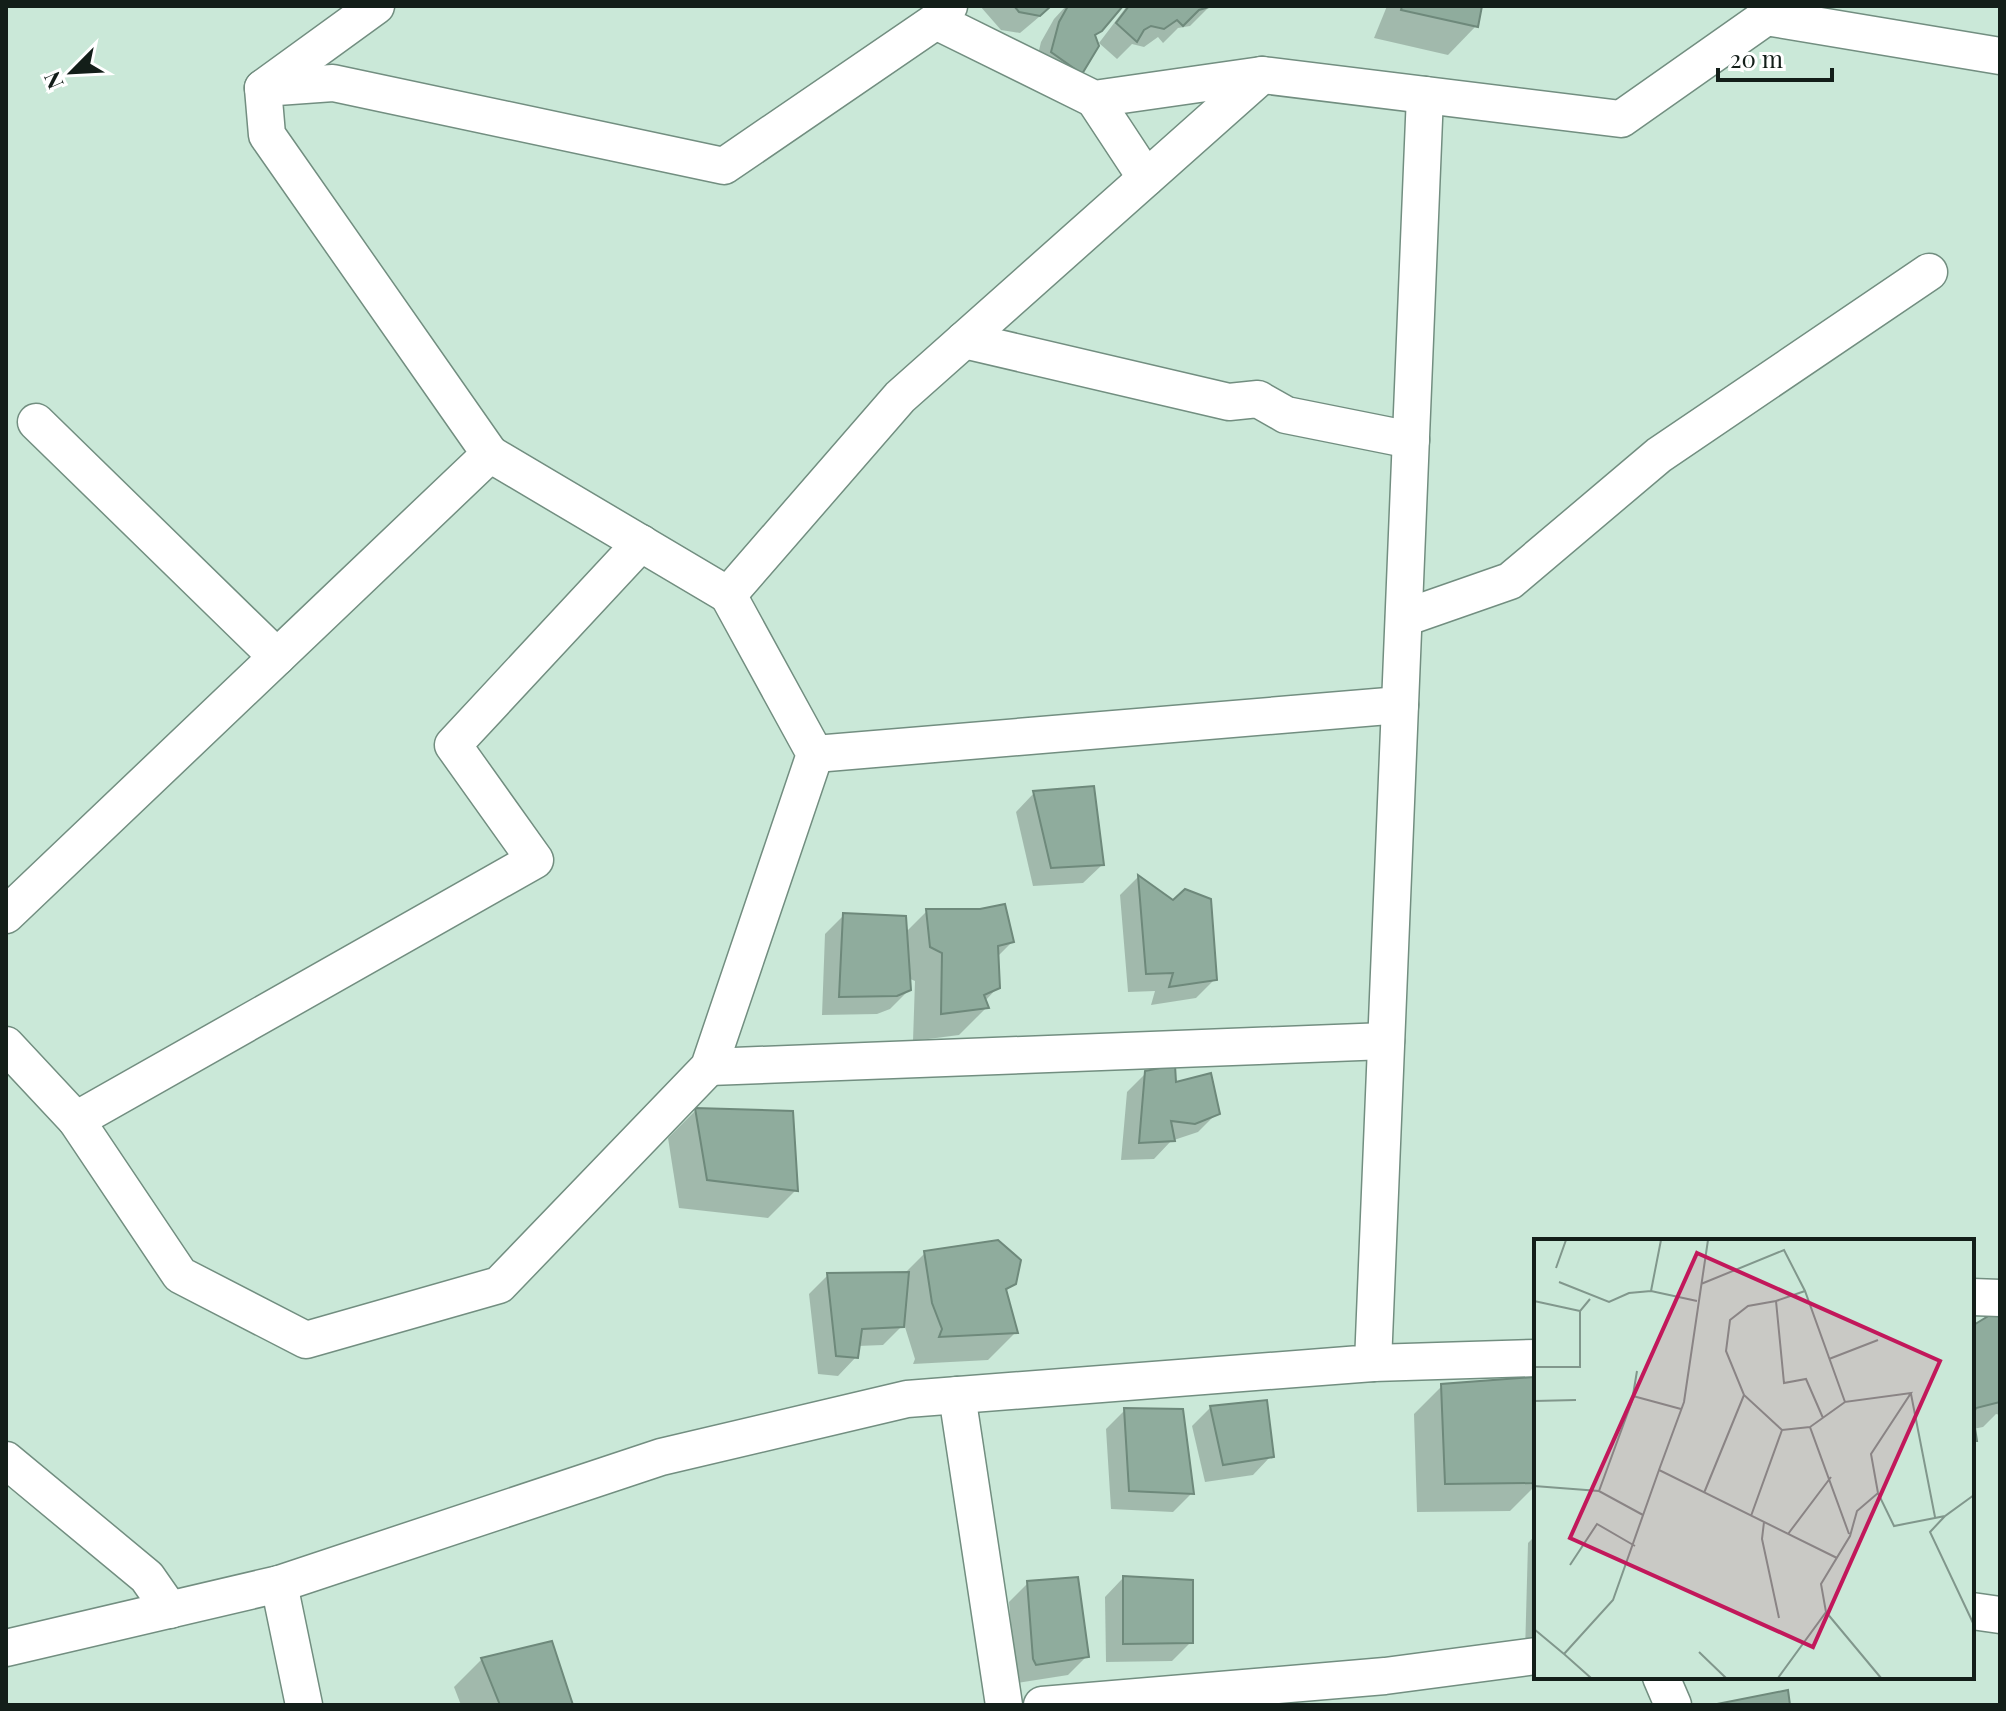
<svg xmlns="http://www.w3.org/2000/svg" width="2006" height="1711" viewBox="0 0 2006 1711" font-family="'Playfair Display',serif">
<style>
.shadow{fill:#0003}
.building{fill:#8fac9d;stroke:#6e897b;stroke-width:2}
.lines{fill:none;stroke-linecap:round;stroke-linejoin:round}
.street-casing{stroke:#728e80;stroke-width:39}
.street{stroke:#fff;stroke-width:36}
.inset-road{fill:none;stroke:#81978c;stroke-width:2}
.view{fill:#c2185b;fill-opacity:0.15;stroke:#c2185b;stroke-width:4}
.inset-edge{fill:none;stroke:#131e19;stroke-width:4}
</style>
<rect width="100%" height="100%" fill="#cae8d8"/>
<g class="shadow">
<polygon points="980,6 1052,6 1020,33 1001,30"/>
<polygon points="1066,6 1120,6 1094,37 1080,73 1034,71 1041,42 1054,19"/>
<polygon points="1127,6 1210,6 1190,26 1178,28 1163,43 1158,37 1144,47 1132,44 1117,59 1099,43"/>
<polygon points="1387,6 1480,6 1476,26 1448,55 1374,38"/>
<polygon points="1034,793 1102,865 1083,883 1033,886 1016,812"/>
<polygon points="1138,877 1174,902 1215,979 1196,998 1151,1005 1155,991 1128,992 1120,895"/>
<polygon points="927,911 980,911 1012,942 997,957 998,987 985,1001 987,1007 959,1035 913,1041 915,981 908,978 909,990 890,1009 877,1014 822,1015 825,934 844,915 905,933"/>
<polygon points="1146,1073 1174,1085 1217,1113 1198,1132 1171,1141 1154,1159 1121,1160 1127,1092"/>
<polygon points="696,1110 796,1190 768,1218 679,1208 668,1138"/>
<polygon points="925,1253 1014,1283 1005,1292 1016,1332 988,1360 913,1364 915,1359 904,1324 883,1345 858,1346 856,1357 838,1376 818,1374 809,1294 828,1275 904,1274"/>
<polygon points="2000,1318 2000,1415 1996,1414 1983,1427 1973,1429 1975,1440 1972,1443 1972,1329"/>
<polygon points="1532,1379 1536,1485 1510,1511 1417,1512 1414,1414 1442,1386"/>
<polygon points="1211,1407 1271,1456 1253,1475 1205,1482 1192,1426"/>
<polygon points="1125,1410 1192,1493 1173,1512 1111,1509 1106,1429"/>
<polygon points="1536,1535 1536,1653 1525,1653 1528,1543"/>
<polygon points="1123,1578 1191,1642 1172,1661 1106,1662 1105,1597"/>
<polygon points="1028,1583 1087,1656 1068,1675 1017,1683 1015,1678 1009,1602"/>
<polygon points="482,1659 571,1705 461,1705 454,1687"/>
</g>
<g class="building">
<polygon points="1014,6 1051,6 1040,16 1019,12"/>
<polygon points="1068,6 1123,6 1102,31 1095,35 1099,46 1082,74 1051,52 1059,22"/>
<polygon points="1129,6 1212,6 1199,10 1183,26 1177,20 1164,29 1151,26 1144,30 1137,42 1116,23"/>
<polygon points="1402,6 1482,6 1478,27 1401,10"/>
<polygon points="1094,786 1104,865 1051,868 1033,791"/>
<polygon points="1138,875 1173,900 1185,889 1211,899 1217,980 1169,987 1173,973 1146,974"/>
<polygon points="1005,904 1014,942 998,946 1000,988 984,995 989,1008 941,1014 942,953 930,947 926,909 980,909"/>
<polygon points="843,913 906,916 911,990 897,996 839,997"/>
<polygon points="1175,1065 1176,1082 1211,1073 1220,1114 1195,1124 1171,1121 1175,1141 1139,1143 1145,1071"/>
<polygon points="695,1108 793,1111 798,1191 707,1180"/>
<polygon points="998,1240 1021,1260 1016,1284 1006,1289 1018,1333 939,1337 942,1329 932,1303 924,1251"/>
<polygon points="909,1272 904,1327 862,1329 858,1358 836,1356 827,1273"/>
<polygon points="1990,1315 2000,1316 2000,1402 1976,1408 1973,1415 1977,1441 1972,1441 1972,1326"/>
<polygon points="1534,1377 1536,1483 1445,1484 1441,1384"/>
<polygon points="1267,1400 1274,1457 1223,1465 1210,1406"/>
<polygon points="1124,1408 1183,1409 1194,1494 1129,1491"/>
<polygon points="1123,1576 1193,1580 1193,1643 1123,1644"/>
<polygon points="1078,1577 1089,1657 1036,1665 1033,1659 1027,1581"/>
<polygon points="552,1641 573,1705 500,1705 481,1658"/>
<polygon points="1788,1690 1790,1705 1712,1705"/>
</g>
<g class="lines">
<defs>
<g id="street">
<polyline points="949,6 936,21 1094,99 1262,75 1621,119 1766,17 2000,56"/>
<polyline points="263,88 376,6"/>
<polyline points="1094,99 1146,178"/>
<polyline points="964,340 1229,402 1258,399 1286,415 1411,440"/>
<polyline points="36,422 277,657"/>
<polyline points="490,454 728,595 900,397 1262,75"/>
<polyline points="1404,618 1510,581 1659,455 1929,272"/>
<polyline points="815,754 1400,705"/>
<polyline points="6,915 490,454 267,135 263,88 333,83 724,166 936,21"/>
<polyline points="6,1045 76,1120 535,860 453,745 641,543"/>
<polyline points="709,1067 1386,1041"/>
<polyline points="76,1120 180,1275 306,1340 499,1285 709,1067 815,754 728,595"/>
<polyline points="1972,1297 2000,1298"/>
<polyline points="1373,1363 1536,1358"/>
<polyline points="957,1395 1004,1705"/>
<polyline points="6,1460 147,1577 170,1610"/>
<polyline points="279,1584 304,1705"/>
<polyline points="1972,1611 2000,1615"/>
<polyline points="6,1648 279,1584 661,1457 907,1399 1373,1363 1425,95"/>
<polyline points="1661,1677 1673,1705"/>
<polyline points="1042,1705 1385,1676 1536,1656"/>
</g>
</defs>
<use href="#street" class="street-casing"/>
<use href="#street" class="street"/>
</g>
<g transform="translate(1534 1239)">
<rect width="440" height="440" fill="#cae8d8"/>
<path class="inset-road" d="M174,1L150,163L125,231L303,319M22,29L32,1M25,43L75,63L95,54L117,52L163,62M167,45L250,11L271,52L311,163L377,154L337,215L344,254M117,52L127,1M271,52L242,62L250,144L272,140L289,179M0,62L46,72M242,62L214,67L196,81L192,112L210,156L248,191L276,188M295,120L344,101M0,128H46V72L56,60M377,155L401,278M99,157L147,170M0,162L42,161M311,163L276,188L315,295M0,247L65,252L109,276M65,252L98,162L103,132M170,254L210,156M217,277L248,191M411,277L396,293L440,386M230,283L228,300L245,379M254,295L297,238M36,326L63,285L101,307M292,373L347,439M0,390L30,415M165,413L192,439M57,439L30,415L79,361L125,231M244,439L292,373L287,345L316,297L323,272L344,254L360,287L411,277L440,256"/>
<path class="view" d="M163,14L406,122L279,408L36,299Z"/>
<rect width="440" height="440" class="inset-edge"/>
</g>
<rect width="2006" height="1711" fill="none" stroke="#131e19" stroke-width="16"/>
<g transform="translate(72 72) rotate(246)" stroke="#ffffff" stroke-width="6" paint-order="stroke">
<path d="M0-6L14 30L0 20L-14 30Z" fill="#131e19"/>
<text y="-12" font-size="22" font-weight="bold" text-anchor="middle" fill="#131e19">N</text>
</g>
<path d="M1718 68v12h114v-12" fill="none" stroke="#131e19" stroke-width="4"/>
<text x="1730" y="68" font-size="24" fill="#131e19" stroke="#ffffff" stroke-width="6" paint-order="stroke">20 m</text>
</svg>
